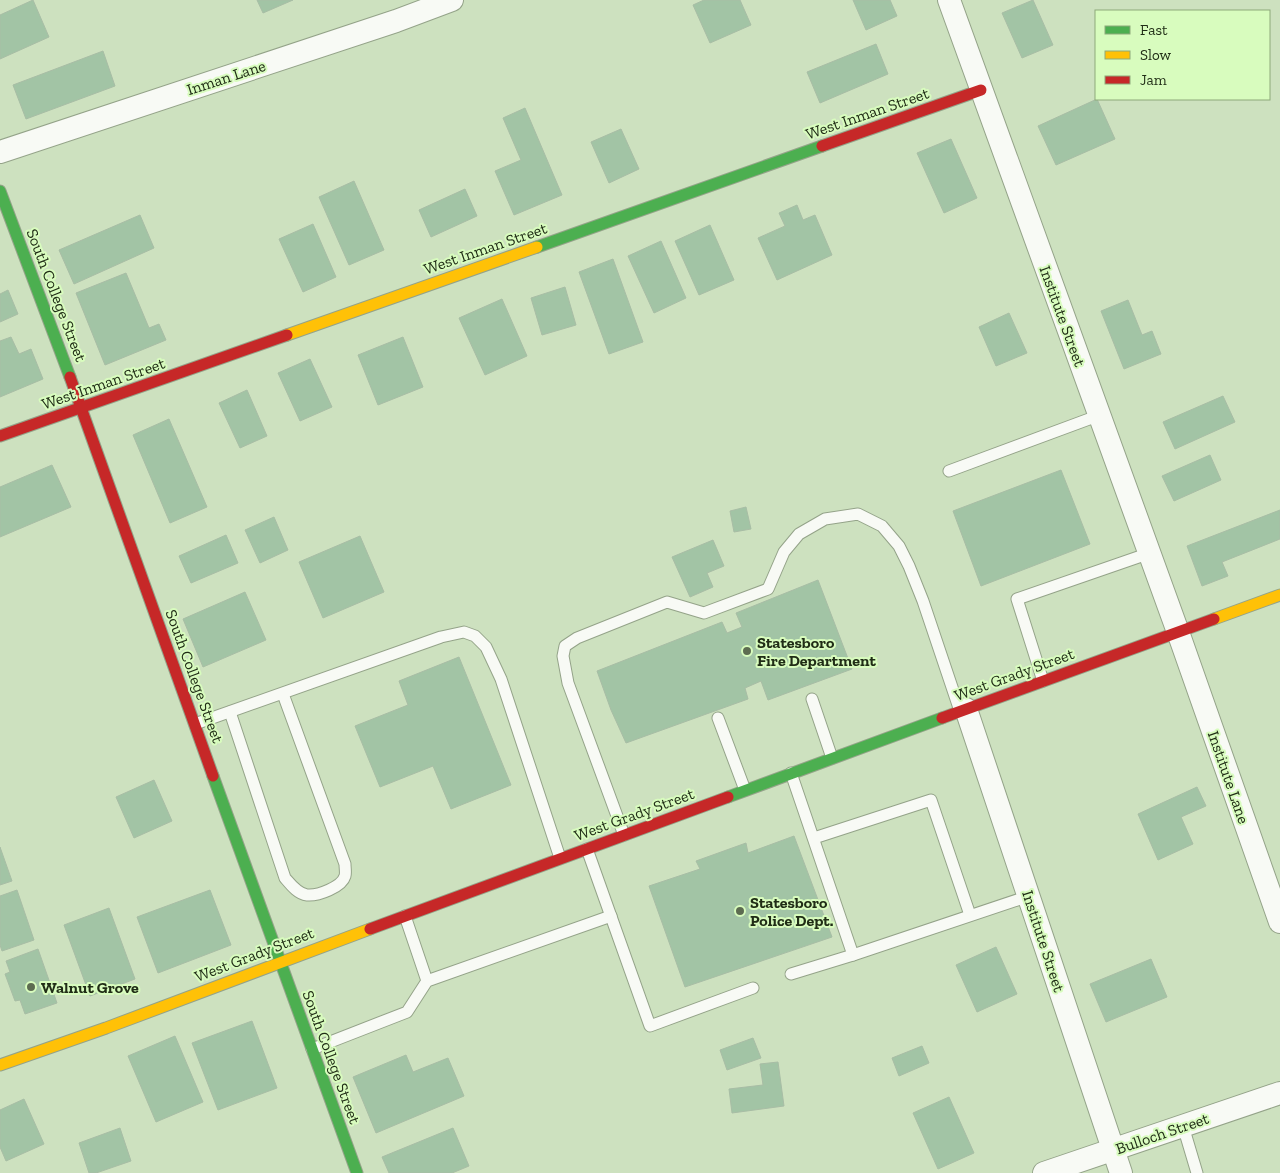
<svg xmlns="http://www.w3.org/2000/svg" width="1280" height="1173" viewBox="0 0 1280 1173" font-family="'Zilla Slab',serif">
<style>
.building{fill:#a2c4a5;stroke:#a8bda5}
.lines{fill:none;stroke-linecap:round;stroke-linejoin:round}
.lane-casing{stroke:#94a389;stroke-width:13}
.street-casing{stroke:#94a389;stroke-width:24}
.fast-casing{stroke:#94a389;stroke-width:13}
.slow-casing{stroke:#94a389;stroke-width:13}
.jam-casing{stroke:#94a389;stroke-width:13}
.lane{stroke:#f8faf5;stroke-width:11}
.street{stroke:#f8faf5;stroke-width:22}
.fast{stroke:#4caf50;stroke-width:11}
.slow{stroke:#ffc107;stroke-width:11}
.jam{stroke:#c62828;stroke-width:11}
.poi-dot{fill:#5d6c51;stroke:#d8fcbe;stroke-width:2}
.labels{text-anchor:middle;stroke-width:4;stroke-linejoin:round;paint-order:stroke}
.street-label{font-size:16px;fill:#202d16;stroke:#d8fcbe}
.poi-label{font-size:16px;font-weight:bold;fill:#202d16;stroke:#d8fcbe;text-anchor:start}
</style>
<rect width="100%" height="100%" fill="#cde1bf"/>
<g class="building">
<polygon points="33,0 49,37 0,59 0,15"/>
<polygon points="257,0 293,0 263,13"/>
<polygon points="704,0 740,0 751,25 710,43 693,5"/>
<polygon points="853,0 890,0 897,16 866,30"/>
<polygon points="1033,0 1053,45 1022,58 1002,13"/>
<polygon points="876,44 888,74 820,103 807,72"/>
<polygon points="103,51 115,86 26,119 13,85"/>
<polygon points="1097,99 1115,139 1056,165 1038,126"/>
<polygon points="525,108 562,195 514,215 495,171 521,160 503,118"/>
<polygon points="621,129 639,169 609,183 591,142"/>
<polygon points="951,139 977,198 944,213 917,153"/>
<polygon points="354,181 384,250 349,265 319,197"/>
<polygon points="465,189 477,216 431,237 419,210"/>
<polygon points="797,205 803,220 815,215 832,255 777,280 758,238 785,226 779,213"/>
<polygon points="140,215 154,248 74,284 59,250"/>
<polygon points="313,224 336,277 303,292 279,239"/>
<polygon points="710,225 734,280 699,295 675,241"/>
<polygon points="661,241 686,298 654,313 628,256"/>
<polygon points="613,259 643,342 609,354 579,272"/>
<polygon points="126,273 149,328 159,324 166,340 105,365 76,293"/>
<polygon points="565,287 576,325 542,335 531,298"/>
<polygon points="8,290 18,314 0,322 0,294"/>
<polygon points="502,299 527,356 485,375 459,318"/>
<polygon points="1128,300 1142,335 1152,331 1161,354 1124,369 1101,311"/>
<polygon points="1009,313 1027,353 996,366 979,327"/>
<polygon points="11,337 19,354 31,349 43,379 0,397 0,341"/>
<polygon points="403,337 423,387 378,405 358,355"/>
<polygon points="310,359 332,407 300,421 278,373"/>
<polygon points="247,390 267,436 240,448 219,403"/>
<polygon points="1223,396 1235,422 1175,449 1163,422"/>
<polygon points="169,419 207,507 170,523 133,435"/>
<polygon points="1210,455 1221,480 1174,501 1162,476"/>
<polygon points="52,465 71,507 0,537 0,487"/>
<polygon points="1061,470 1090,544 981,586 953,511"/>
<polygon points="746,507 751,529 734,532 730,511"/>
<polygon points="1280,510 1280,539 1222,562 1228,576 1202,586 1187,546"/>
<polygon points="274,517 288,550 260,563 245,530"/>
<polygon points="226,535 238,563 191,583 179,556"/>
<polygon points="360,536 384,592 323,618 299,562"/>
<polygon points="713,540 724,566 707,573 713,587 690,597 672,557"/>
<polygon points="818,580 852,669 768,700 761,681 745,688 748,699 626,743 611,710 597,671 722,622 727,633 742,627 736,613"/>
<polygon points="245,592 266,640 203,667 183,619"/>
<polygon points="459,657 511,785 451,809 433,766 380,787 355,726 408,705 399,681"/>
<polygon points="154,780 172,821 134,838 116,797"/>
<polygon points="1197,787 1206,806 1181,817 1193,844 1158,860 1138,814"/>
<polygon points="794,836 832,937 685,987 649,886 700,869 696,861 746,843 748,853"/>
<polygon points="0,847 12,881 0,885"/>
<polygon points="17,890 34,940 2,951 0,945 0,896"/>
<polygon points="210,890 231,945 158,973 137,917"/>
<polygon points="109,908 135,979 90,996 64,925"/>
<polygon points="996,947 1017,994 977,1012 956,965"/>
<polygon points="38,949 57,1003 25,1014 20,1000 15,1001 5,974 10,972 6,961"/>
<polygon points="1151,959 1167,997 1106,1022 1090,984"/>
<polygon points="252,1021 277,1088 218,1110 192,1043"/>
<polygon points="175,1036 203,1102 156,1122 128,1056"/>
<polygon points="753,1038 761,1058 727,1070 720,1050"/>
<polygon points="922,1046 929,1063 899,1076 892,1058"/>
<polygon points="406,1055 413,1072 448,1058 464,1096 376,1133 353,1077"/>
<polygon points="778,1062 784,1106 732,1113 729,1089 763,1085 760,1064"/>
<polygon points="949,1097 974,1153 938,1169 913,1113"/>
<polygon points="24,1099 44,1144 6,1161 0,1147 0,1110"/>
<polygon points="120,1128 131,1161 96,1173 89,1173 79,1143"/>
<polygon points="453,1128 469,1166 452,1173 389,1173 382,1157"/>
</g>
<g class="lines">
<defs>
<g id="lane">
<polyline points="949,471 1100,415"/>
<polyline points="1043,681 1017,599 1150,553"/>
<polyline points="812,699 832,758"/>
<path d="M230,712L285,878C291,885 298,894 307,895C318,896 342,887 345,876C346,873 345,868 345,864L283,694"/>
<polyline points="718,718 745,790"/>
<polyline points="195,724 441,637 464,632 475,636 486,647 501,679 560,858"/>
<polyline points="791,773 853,955 1029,896"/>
<polyline points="624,835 568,683 563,656 565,646 577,638 667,602 704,613 768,589 784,552 799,534 825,519 858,514 882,526 899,546 909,566 923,601 960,711"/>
<polyline points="814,838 931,800 970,915"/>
<polyline points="587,849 650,1026 753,988"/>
<polyline points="405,916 427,981"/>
<polyline points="791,974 853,955"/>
<polyline points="312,1049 407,1012 427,981 611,916"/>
<polyline points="1183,1126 1197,1173"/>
</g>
<g id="street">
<polyline points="949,0 1178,632 1280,922"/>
<polyline points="0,152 396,21 452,0"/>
<polyline points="966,709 1121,1173"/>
<polyline points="1044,1173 1280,1093"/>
</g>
<g id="fast">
<polyline points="0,191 70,377"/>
<polyline points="537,247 822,146"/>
<polyline points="213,776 357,1173"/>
<polyline points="728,797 942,718"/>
</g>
<g id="slow">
<polyline points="287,335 537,247"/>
<polyline points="1214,619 1280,595"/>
<polyline points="0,1065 106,1028 370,929"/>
</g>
<g id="jam">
<polyline points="822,146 981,90"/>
<polyline points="70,377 213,776"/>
<polyline points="0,436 287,335"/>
<polyline points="942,718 1214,619"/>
<polyline points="370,929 728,797"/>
</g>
</defs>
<use href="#lane" class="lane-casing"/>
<use href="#street" class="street-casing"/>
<use href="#fast" class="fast-casing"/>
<use href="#slow" class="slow-casing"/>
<use href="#jam" class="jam-casing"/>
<use href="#lane" class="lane"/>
<use href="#street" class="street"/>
<use href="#fast" class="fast"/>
<use href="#slow" class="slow"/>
<use href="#jam" class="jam"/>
</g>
<g class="poi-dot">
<circle cx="747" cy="651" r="5"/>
<circle cx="740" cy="911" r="5"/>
<circle cx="31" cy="987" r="5"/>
</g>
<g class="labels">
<g class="street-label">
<text transform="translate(226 77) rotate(-18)" y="6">Inman Lane</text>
<text transform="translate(867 113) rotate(-19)" y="6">West Inman Street</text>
<text transform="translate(485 248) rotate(-19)" y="6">West Inman Street</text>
<text transform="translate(57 295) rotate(69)" y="6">South College Street</text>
<text transform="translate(1063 316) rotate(70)" y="6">Institute Street</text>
<text transform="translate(103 383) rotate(-19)" y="6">West Inman Street</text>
<text transform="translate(1014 674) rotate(-20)" y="6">West Grady Street</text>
<text transform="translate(195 676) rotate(70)" y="6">South College Street</text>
<text transform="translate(1229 777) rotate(71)" y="6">Institute Lane</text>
<text transform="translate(634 814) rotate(-20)" y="6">West Grady Street</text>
<text transform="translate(1044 941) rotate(72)" y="6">Institute Street</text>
<text transform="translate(254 954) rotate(-21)" y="6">West Grady Street</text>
<text transform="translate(332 1057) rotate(70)" y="6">South College Street</text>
<text transform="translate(1162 1133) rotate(-19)" y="6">Bulloch Street</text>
</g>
<g class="poi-label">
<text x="757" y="648">Statesboro<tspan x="757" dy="18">Fire Department</tspan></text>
<text x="750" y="908">Statesboro<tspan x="750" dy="18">Police Dept.</tspan></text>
<text x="41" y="993">Walnut Grove</text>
</g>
</g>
<rect x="1095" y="10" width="175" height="90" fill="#d8fcbe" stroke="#8ea97b"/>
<rect x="1105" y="26" width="25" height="8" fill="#4caf50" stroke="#8ea97b"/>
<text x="1140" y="35" font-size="15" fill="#202d16">Fast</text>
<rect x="1105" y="51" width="25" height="8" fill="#ffc107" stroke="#8ea97b"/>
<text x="1140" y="60" font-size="15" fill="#202d16">Slow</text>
<rect x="1105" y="76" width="25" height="8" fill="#c62828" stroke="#8ea97b"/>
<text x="1140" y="85" font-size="15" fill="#202d16">Jam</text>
</svg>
